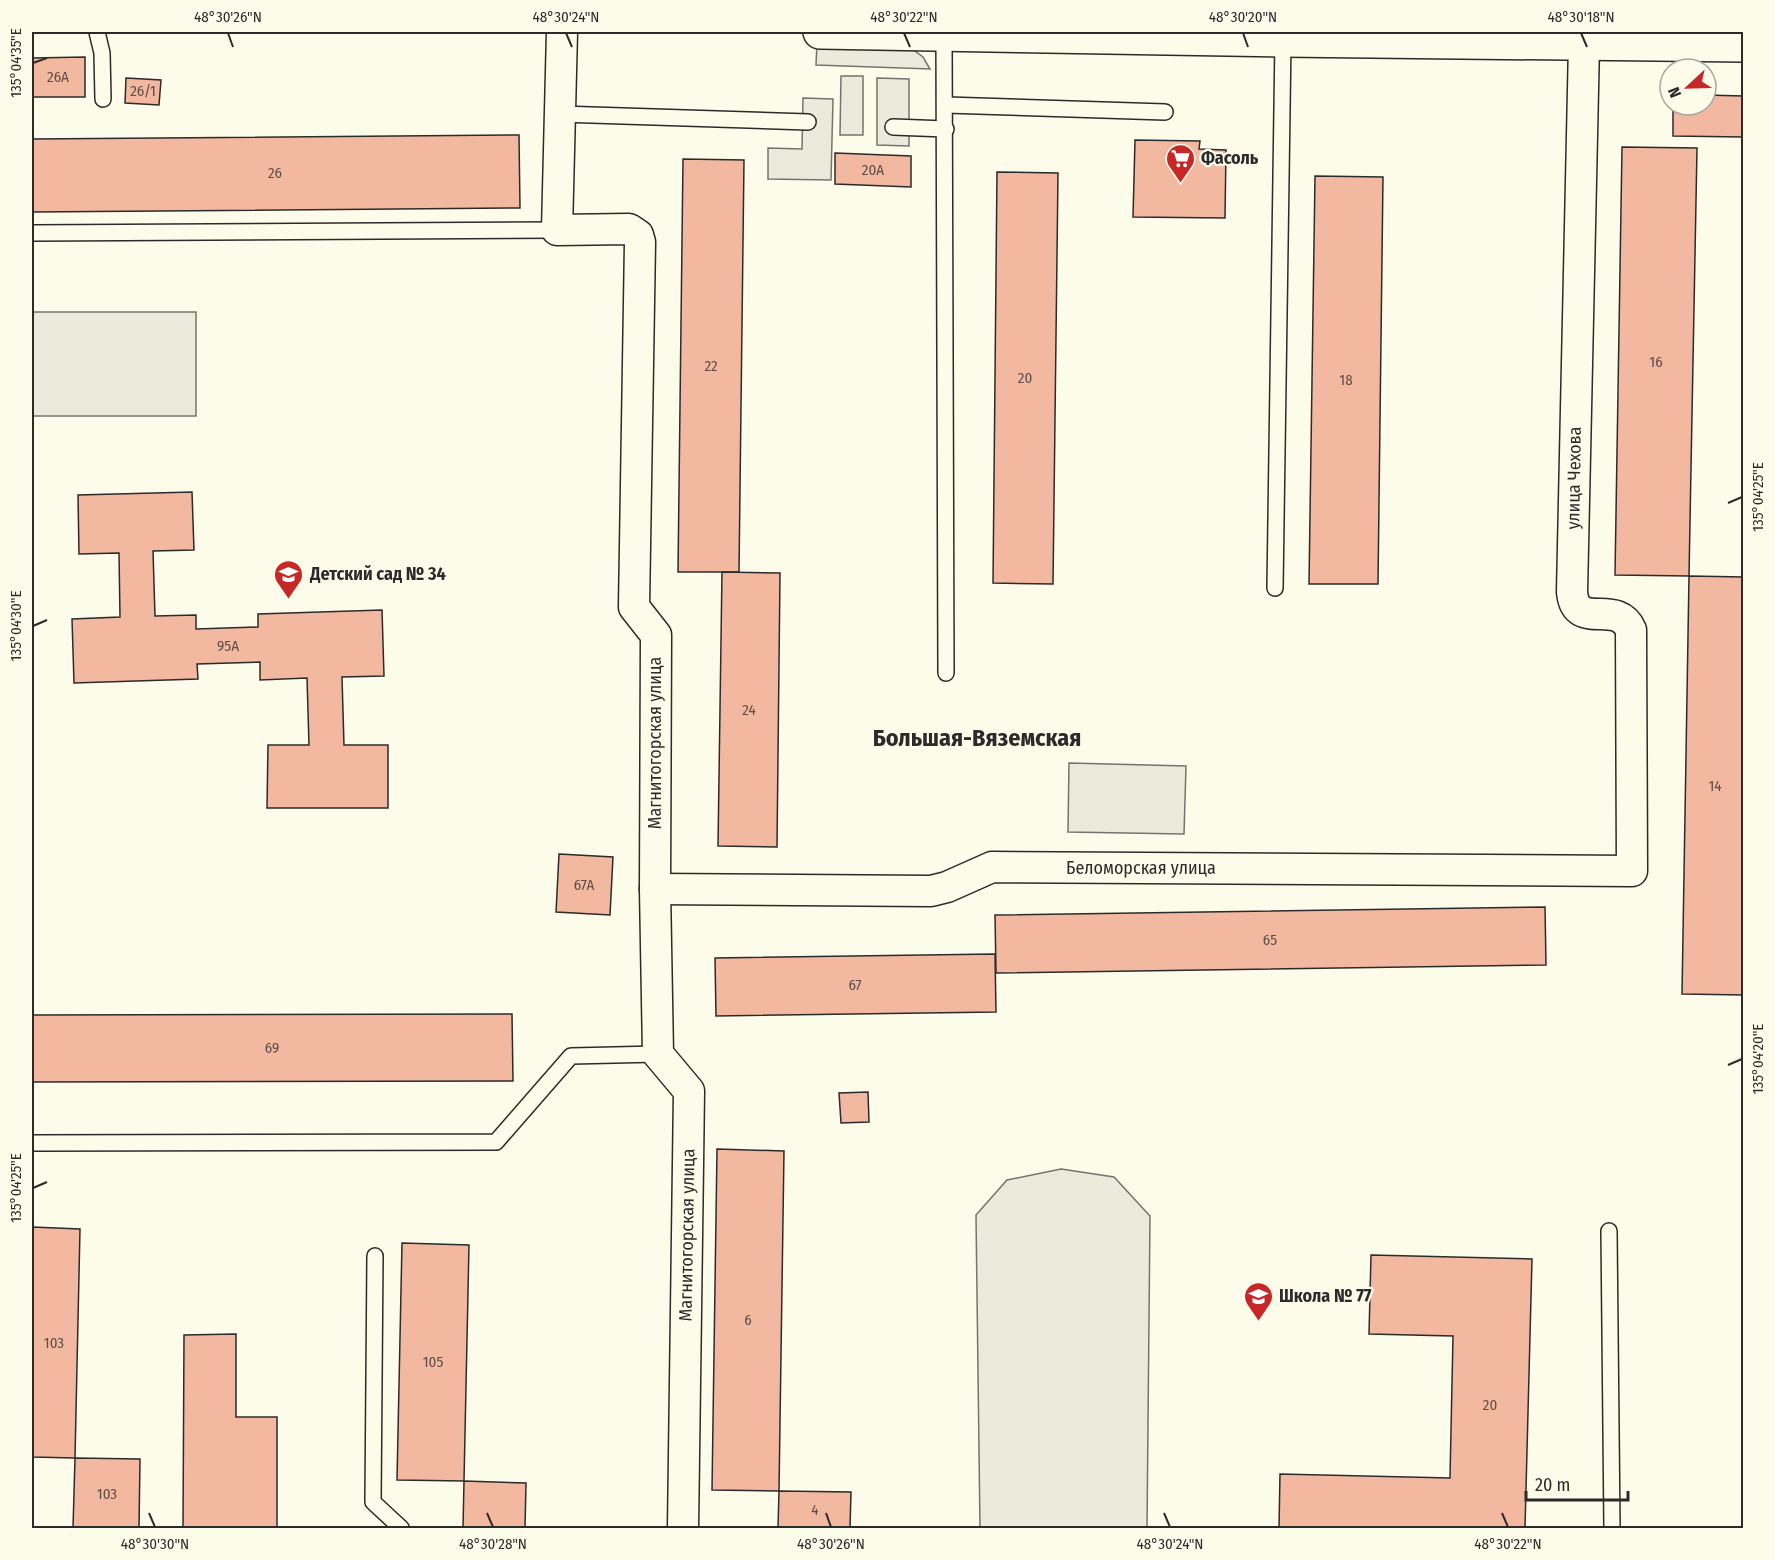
<svg xmlns="http://www.w3.org/2000/svg" width="1775" height="1560" viewBox="0 0 1775 1560" font-family="'Fira Sans Condensed',sans-serif">
<style>
.green{fill:#ecebdb;stroke:#74746e;stroke-width:1.5}
.parking{fill:#eceadb;stroke:#74746e;stroke-width:1.5}
.building{fill:#f2b8a0;stroke:#2b2b2b;stroke-width:1.5}
.lines{fill:none;stroke-linecap:round;stroke-linejoin:round}
.service-casing{stroke:#2b2b2b;stroke-width:18}
.minor-casing{stroke:#2b2b2b;stroke-width:33}
.tertiary-casing{stroke:#2b2b2b;stroke-width:36}
.service{stroke:#fdfbea;stroke-width:15}
.minor{stroke:#fdfbea;stroke-width:30}
.tertiary{stroke:#fdfbea;stroke-width:33}
.ticks{fill:none;stroke:#2b2b2b;stroke-width:2}
.labels{text-anchor:middle;stroke-width:4.5;stroke-linejoin:round;paint-order:stroke}
.number-label{font-size:15px;fill:#5d4e48}
.poi-label{font-size:18px;font-weight:bold;fill:#2b2b2b;stroke:#fdfbea;text-anchor:start}
.street-label{font-size:18px;fill:#2b2b2b;stroke:#fdfbea}
.district-label{font-size:24px;font-weight:bold;fill:#2b2b2b;stroke:#fdfbea}
.neatline{fill:none;stroke:#2b2b2b;stroke-width:2}
.ticks-label{font-size:15px;text-anchor:middle;fill:#2b2b2b}
</style>
<rect width="100%" height="100%" fill="#fdfbea"/>
<g class="green">
<polygon points="817,43 908,46 923,57 930,69 816,65"/>
<polygon points="841,76 863,76 863,135 840,135"/>
<rect x="32" y="312" width="164" height="104"/>
<polygon points="1069,763 1186,766 1184,834 1068,832"/>
<polygon points="1061,1169 1114,1177 1150,1216 1147,1528 980,1528 976,1215 1007,1180"/>
</g>
<g class="parking">
<polygon points="877,78 909,79 909,146 877,145"/>
<polygon points="803,98 833,99 831,180 768,179 768,148 802,149"/>
</g>
<g class="building">
<polygon points="85,57 85,97 32,97 32,58"/>
<polygon points="126,78 161,80 159,105 125,103"/>
<polygon points="1706,95 1743,96 1743,137 1673,136 1673,105 1706,105"/>
<polygon points="519,135 520,208 32,212 32,139"/>
<polygon points="1135,140 1200,141 1199,149 1226,150 1225,218 1133,217"/>
<polygon points="1622,147 1697,148 1689,576 1615,575"/>
<polygon points="835,153 911,156 911,187 835,184"/>
<polygon points="683,159 744,160 739,572 678,572"/>
<polygon points="997,172 1058,173 1053,584 993,583"/>
<polygon points="1315,176 1383,177 1378,584 1309,584"/>
<polygon points="192,492 194,550 153,551 155,616 196,615 196,629 258,627 258,614 382,610 384,676 342,677 344,745 388,745 388,808 267,808 268,745 309,745 307,678 260,680 260,662 197,664 198,679 74,683 72,619 120,617 119,553 79,554 78,495"/>
<polygon points="722,572 780,573 777,847 718,846"/>
<polygon points="1689,576 1744,577 1744,995 1682,994"/>
<polygon points="559,854 613,857 610,915 556,912"/>
<polygon points="1545,907 1546,965 996,973 995,915"/>
<polygon points="995,954 996,1012 716,1016 715,958"/>
<polygon points="512,1014 513,1081 32,1082 32,1015"/>
<polygon points="868,1092 869,1122 841,1123 839,1093"/>
<polygon points="717,1149 784,1151 779,1491 712,1490"/>
<polygon points="32,1227 80,1229 75,1458 32,1457"/>
<polygon points="402,1243 469,1245 464,1481 397,1480"/>
<polygon points="1371,1255 1532,1259 1525,1528 1279,1528 1280,1474 1450,1478 1453,1336 1369,1334"/>
<polygon points="236,1334 236,1417 277,1417 277,1528 183,1528 184,1335"/>
<polygon points="75,1458 140,1459 139,1528 73,1528"/>
<polygon points="464,1481 526,1483 525,1528 463,1528"/>
<polygon points="779,1491 851,1492 850,1528 778,1528"/>
</g>
<g class="lines">
<defs>
<g id="service">
<polyline points="97,32 102,53 103,99"/>
<polyline points="944,34 946,673"/>
<polyline points="946,105 1165,112"/>
<polyline points="560,114 808,122"/>
<polyline points="893,127 946,129"/>
<polyline points="32,233 557,230"/>
<polyline points="1275,588 1283,40"/>
<polyline points="32,1143 496,1142 571,1056 658,1054"/>
<polyline points="1609,1231 1612,1528"/>
<polyline points="375,1256 373,1502 401,1528"/>
</g>
<g id="minor">
<polyline points="562,32 557,230 629,229 638,235 640,242 634,607 656,635 655,889 658,1054 689,1091 683,1528"/>
<path d="M655,889L931,891L947,887L992,867L1632,871L1631,630C1617,597 1576,633 1572,592L1584,44"/>
</g>
<polyline id="tertiary" points="820,32 1283,40 1744,45"/>
</defs>
<use href="#service" class="service-casing"/>
<use href="#minor" class="minor-casing"/>
<use href="#tertiary" class="tertiary-casing"/>
<use href="#service" class="service"/>
<use href="#minor" class="minor"/>
<use href="#tertiary" class="tertiary"/>
</g>
<path class="ticks" d="M228,33L233,47M566,33L572,47M904,33L910,47M1243,33L1248,47M1581,33L1587,47M33,63L47,58M1728,503L1742,497M33,626L47,620M1728,1065L1742,1059M33,1188L47,1182M149,1513L155,1527M487,1513L493,1527M826,1513L831,1527M1164,1513L1170,1527M1502,1513L1508,1527"/>
<defs>
<symbol id="supermarket-pin" viewBox="-11 -11 22 30"><path d="M0 17L-7.5 6A9.5 9.5 0 1 1 7.5 6Z" fill="#c62828" stroke="#fdfbea"/><path d="M-6-5.5h2.5l.6 2H6L4.5 2H-2.5L-4.4-4H-6ZM-1.5 3.2a1.3 1.3 0 1 0 .1 0ZM3 3.2a1.3 1.3 0 1 0 .1 0Z" fill="#fff"/></symbol>
<symbol id="school-pin" viewBox="-11 -11 22 30"><path d="M0 17L-7.5 6A9.5 9.5 0 1 1 7.5 6Z" fill="#c62828" stroke="#fdfbea"/><path d="M0-5L7-2L0 1L-7-2ZM-4 1L0 2.5L4 1V4Q0 6-4 4Z" fill="#fff"/></symbol>
</defs>
<g fill-rule="evenodd">
<use href="#supermarket-pin" x="1164" y="142" width="33" height="45"/>
<use href="#school-pin" x="272" y="558" width="33" height="45"/>
<use href="#school-pin" x="1242" y="1280" width="33" height="45"/>
</g>
<g class="labels">
<g class="number-label">
<text x="58" y="82">26А</text>
<text x="143" y="96">26/1</text>
<text x="873" y="175">20А</text>
<text x="275" y="178">26</text>
<text x="1656" y="367">16</text>
<text x="711" y="371">22</text>
<text x="1025" y="383">20</text>
<text x="1346" y="385">18</text>
<text x="228" y="651">95А</text>
<text x="749" y="715">24</text>
<text x="1715" y="791">14</text>
<text x="584" y="890">67А</text>
<text x="1270" y="945">65</text>
<text x="855" y="990">67</text>
<text x="272" y="1053">69</text>
<text x="748" y="1325">6</text>
<text x="54" y="1348">103</text>
<text x="433" y="1367">105</text>
<text x="1490" y="1410">20</text>
<text x="107" y="1499">103</text>
<text x="815" y="1515">4</text>
</g>
<g class="poi-label">
<text x="1201" y="164">Фасоль</text>
<text x="310" y="580">Детский сад № 34</text>
<text x="1279" y="1302">Школа № 77</text>
</g>
<g class="street-label">
<text transform="translate(1574 478) rotate(-89)" y="6">улица Чехова</text>
<text transform="translate(655 743) rotate(-90)" y="6">Магнитогорская улица</text>
<text x="1141" y="874">Беломорская улица</text>
<text transform="translate(687 1235) rotate(-89)" y="6">Магнитогорская улица</text>
</g>
<g class="district-label">
<text x="977" y="746">Большая-Вяземская</text>
</g>
</g>
<rect width="1775" height="1560" fill="none" stroke="#fdfbea" stroke-width="66"/>
<g transform="translate(1688 87) rotate(248)"><circle r="28" fill="#fdfbea" stroke="#a9a89e" stroke-width="1.5"/>
<path d="M0-4.5L10 22L0 15L-10 22Z" fill="#c62828"/>
<text y="-9" font-size="16" font-weight="bold" text-anchor="middle" fill="#2b2b2b">N</text>
</g>
<path d="M1526 1491v9h102v-9" fill="none" stroke="#2b2b2b" stroke-width="3"/>
<text x="1535" y="1491" font-size="18" fill="#2b2b2b" stroke="#fdfbea" stroke-width="4.5" paint-order="stroke">20 m</text>
<rect x="33" y="33" width="1709" height="1494" class="neatline"/>
<g class="ticks-label">
<text x="228" y="22">48°30'26"N</text>
<text x="566" y="22">48°30'24"N</text>
<text x="904" y="22">48°30'22"N</text>
<text x="1243" y="22">48°30'20"N</text>
<text x="1581" y="22">48°30'18"N</text>
<text transform="translate(16 63) rotate(-90)" y="5">135°04'35"E</text>
<text transform="translate(1758 497) rotate(-90)" y="5">135°04'25"E</text>
<text transform="translate(16 626) rotate(-90)" y="5">135°04'30"E</text>
<text transform="translate(1758 1059) rotate(-90)" y="5">135°04'20"E</text>
<text transform="translate(16 1188) rotate(-90)" y="5">135°04'25"E</text>
<text x="155" y="1549">48°30'30"N</text>
<text x="493" y="1549">48°30'28"N</text>
<text x="831" y="1549">48°30'26"N</text>
<text x="1170" y="1549">48°30'24"N</text>
<text x="1508" y="1549">48°30'22"N</text>
</g>
</svg>
